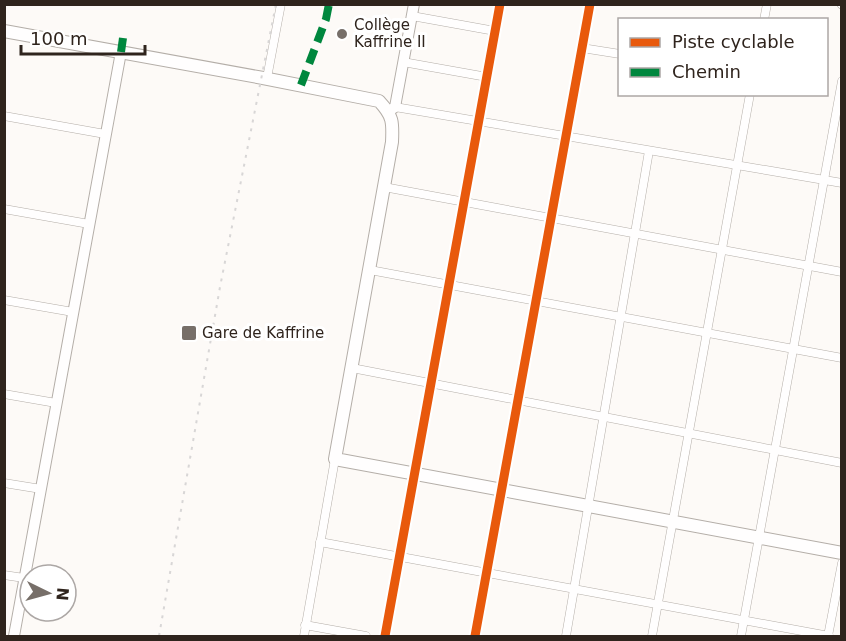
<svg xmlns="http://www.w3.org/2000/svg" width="846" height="641" viewBox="0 0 846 641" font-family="'DejaVu Sans',sans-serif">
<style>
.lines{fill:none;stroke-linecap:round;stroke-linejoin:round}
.street-casing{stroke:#b4aea8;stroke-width:9}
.secondary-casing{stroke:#b4aea8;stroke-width:12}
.primary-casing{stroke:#b4aea8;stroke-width:14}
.street{stroke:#fffefe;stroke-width:8}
.secondary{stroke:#fffefe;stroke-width:10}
.primary{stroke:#fffefe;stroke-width:12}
.rail{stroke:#d8d6d6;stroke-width:2;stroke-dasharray:3 6;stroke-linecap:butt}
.quiet{stroke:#00873e;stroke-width:8;stroke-dasharray:15 8;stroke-linecap:butt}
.cycleway-casing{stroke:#fff;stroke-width:13}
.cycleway{stroke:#e8590c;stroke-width:9}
.poi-dot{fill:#776f69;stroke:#fff;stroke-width:2}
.labels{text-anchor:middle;stroke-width:6;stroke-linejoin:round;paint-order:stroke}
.poi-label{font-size:15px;fill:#2f241d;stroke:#fff;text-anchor:start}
</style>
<rect width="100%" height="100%" fill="#fdfaf7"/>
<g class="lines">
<defs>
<g id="street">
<polyline points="841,4 842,5"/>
<polyline points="412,16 495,31"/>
<polyline points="764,20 767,4"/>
<polyline points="582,48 620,54"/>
<polyline points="403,62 487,77"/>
<polyline points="267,78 281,4"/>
<polyline points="395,107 842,183"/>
<polyline points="4,116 105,134"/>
<polyline points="384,187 842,272"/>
<polyline points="4,209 89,224"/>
<polyline points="370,270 842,358"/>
<polyline points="4,300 73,312"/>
<polyline points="352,368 842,463"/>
<polyline points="4,394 56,403"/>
<polyline points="4,483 41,489"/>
<polyline points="320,542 829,636"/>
<polyline points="4,575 24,578"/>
<polyline points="305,625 366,636"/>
<polyline points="304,636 335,459"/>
<polyline points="385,636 500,4"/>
<polyline points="475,636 590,4"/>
<polyline points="566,636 649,151"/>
<polyline points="652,636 750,94"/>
<polyline points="741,636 842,81"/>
<polyline points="828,636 842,563"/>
</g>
<g id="secondary">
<polyline points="389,111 395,107 414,4"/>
<polyline points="14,636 121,52"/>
</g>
<path id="primary" d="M4,31L263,78L379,101C393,116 393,122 392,142L335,459L842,553"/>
</defs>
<use href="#street" class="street-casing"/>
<use href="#secondary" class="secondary-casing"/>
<use href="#primary" class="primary-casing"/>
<use href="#street" class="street"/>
<use href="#secondary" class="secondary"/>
<use href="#primary" class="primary"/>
<polyline class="rail" points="159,636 220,287 276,4"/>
<g class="quiet">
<polyline points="121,52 123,38"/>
<polyline points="301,85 326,19 329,4"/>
</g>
<defs>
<g id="cycleway">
<polyline points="385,636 500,4"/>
<polyline points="475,636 590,4"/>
</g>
</defs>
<use href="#cycleway" class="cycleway-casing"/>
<use href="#cycleway" class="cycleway"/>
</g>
<g class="poi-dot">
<circle cx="342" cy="34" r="6"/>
<rect x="181" y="325" width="16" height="16" rx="3"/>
</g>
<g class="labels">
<g class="poi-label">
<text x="354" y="30">Collège<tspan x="354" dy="17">Kaffrine II</tspan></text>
<text x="202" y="338">Gare de Kaffrine</text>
</g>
</g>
<rect width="846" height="641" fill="none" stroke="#2f241d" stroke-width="12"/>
<rect x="618" y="18" width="210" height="78" fill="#ffffff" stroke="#aca7a5" stroke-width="1.5"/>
<rect x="630" y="38" width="30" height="9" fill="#e8590c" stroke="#aca7a5" stroke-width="1.5"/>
<text x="672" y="48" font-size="18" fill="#2f241d">Piste cyclable</text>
<rect x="630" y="68" width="30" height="9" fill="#00873e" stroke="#aca7a5" stroke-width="1.5"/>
<text x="672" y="78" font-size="18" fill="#2f241d">Chemin</text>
<g transform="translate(48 593) rotate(95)"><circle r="28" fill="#ffffff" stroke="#aca7a5" stroke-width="1.5"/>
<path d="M0-4.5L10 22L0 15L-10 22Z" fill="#776f69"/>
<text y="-9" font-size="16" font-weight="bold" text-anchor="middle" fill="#2f241d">N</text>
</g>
<path d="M21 45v9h124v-9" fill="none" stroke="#2f241d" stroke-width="3"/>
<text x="30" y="45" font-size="18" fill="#2f241d" stroke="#ffffff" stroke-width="4.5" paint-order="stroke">100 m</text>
</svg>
